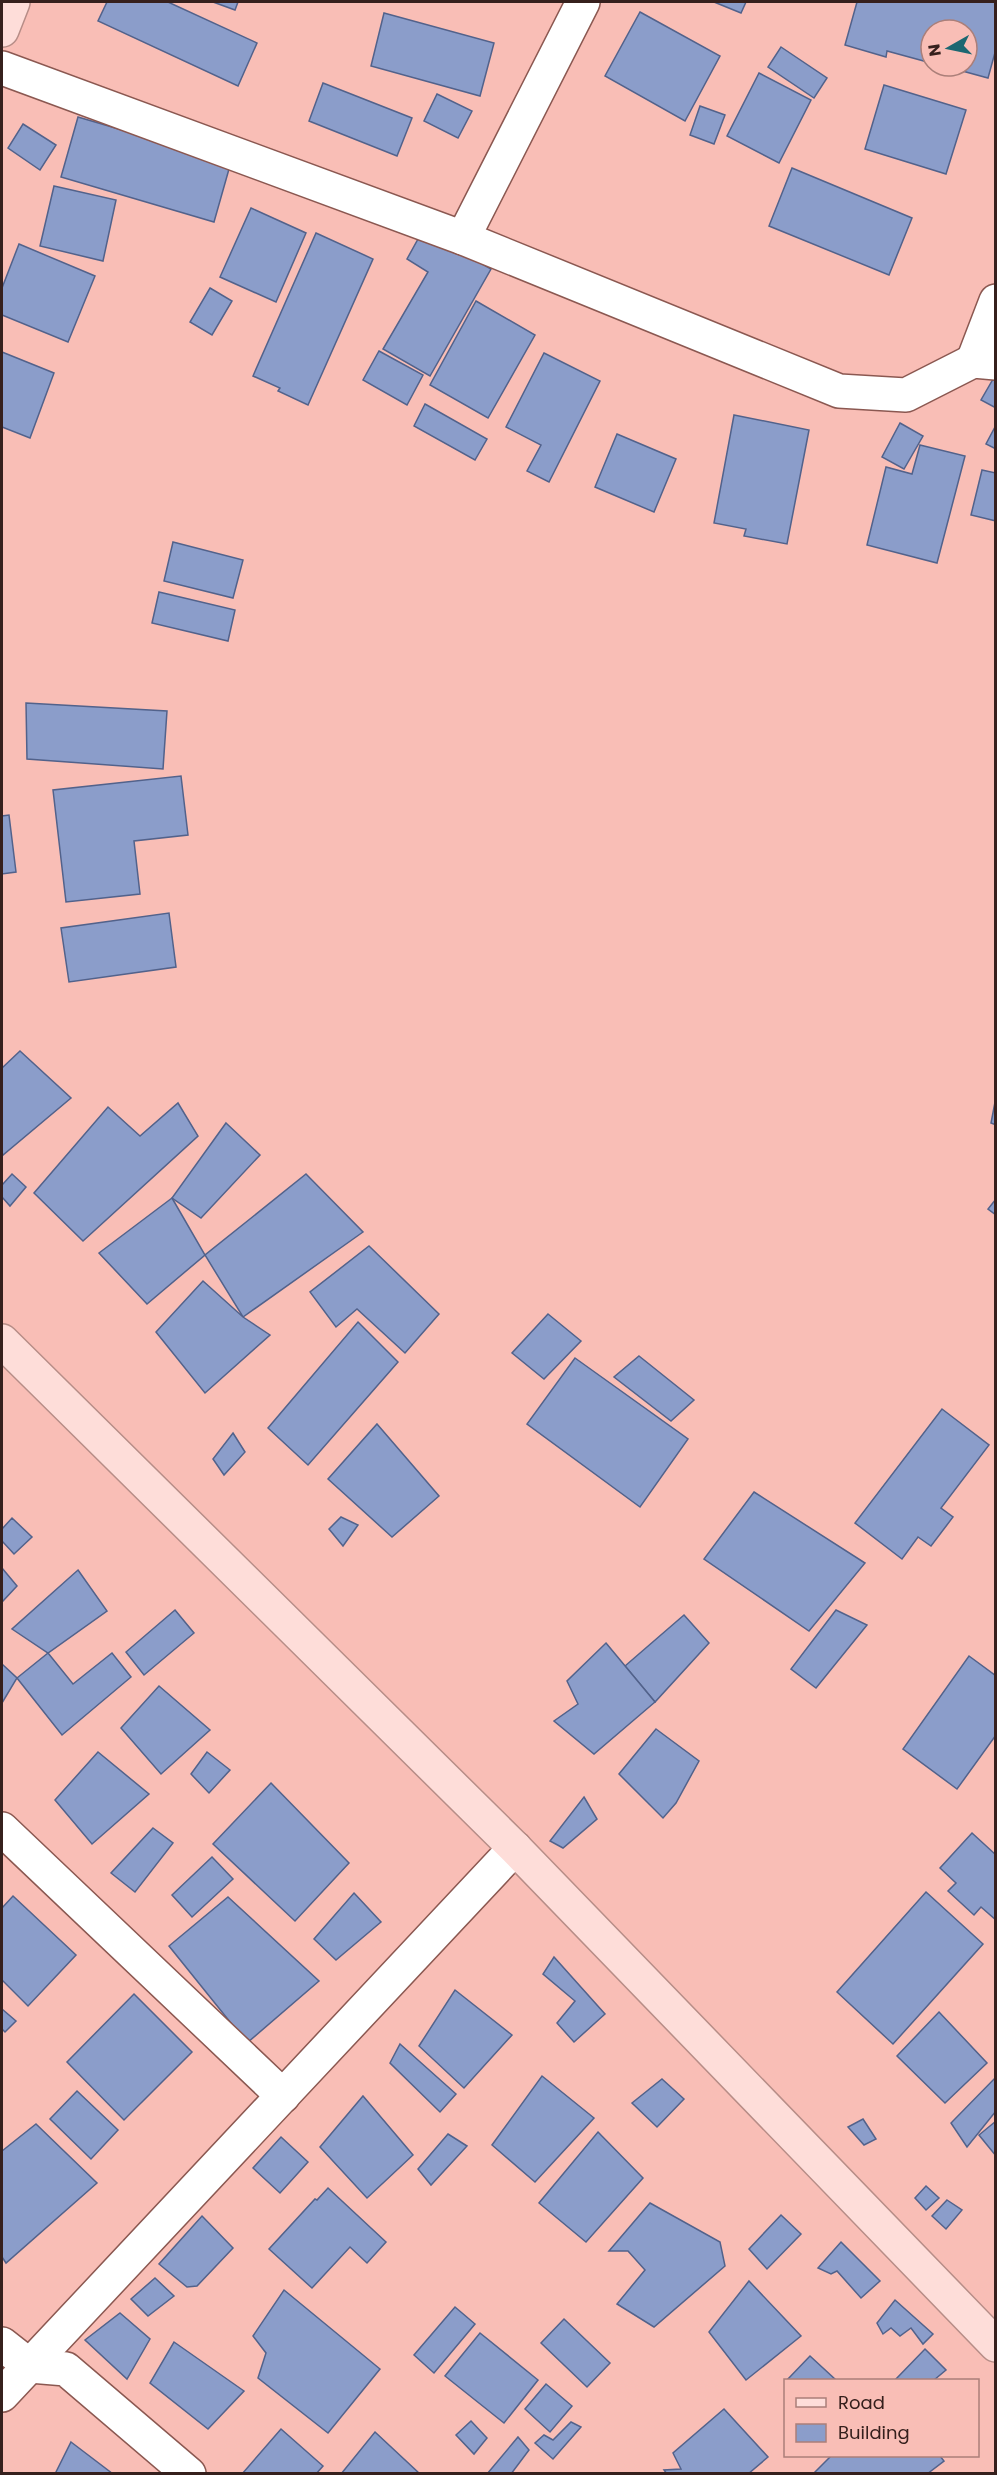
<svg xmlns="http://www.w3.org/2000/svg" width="997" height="2475" viewBox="0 0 997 2475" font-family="Poppins,sans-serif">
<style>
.building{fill:#8b9dca;stroke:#52628b;stroke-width:1.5}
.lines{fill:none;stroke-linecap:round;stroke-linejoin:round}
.minor-casing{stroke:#8b5851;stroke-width:36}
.major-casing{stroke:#b78d87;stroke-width:36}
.minor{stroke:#fff;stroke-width:33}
.major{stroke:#feddd9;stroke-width:33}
</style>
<rect width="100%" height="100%" fill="#f9beb6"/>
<g class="building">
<polygon points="107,2 168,2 257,43 238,86 98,21"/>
<polygon points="213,2 238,2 235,10"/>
<polygon points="714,2 746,2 741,13"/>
<polygon points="857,2 996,2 996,49 988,78 944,66 967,66 967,30 931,30 931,63 887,51 886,57 845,45"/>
<polygon points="640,12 720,56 685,121 605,76"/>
<polygon points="384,13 494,43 480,96 371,66"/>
<polygon points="781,47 827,78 814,98 768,67"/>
<polygon points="759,73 811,100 779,163 727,136"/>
<polygon points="323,83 412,118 397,156 309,121"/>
<polygon points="884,85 966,110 946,174 865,149"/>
<polygon points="437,94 472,111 458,138 424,121"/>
<polygon points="700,106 725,115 714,144 690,135"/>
<polygon points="78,117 231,162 214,222 61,177"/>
<polygon points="23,124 56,145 40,170 8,148"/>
<polygon points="792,168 912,218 889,275 769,226"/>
<polygon points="54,186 116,200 103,261 40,246"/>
<polygon points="251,208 306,233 276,302 220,277"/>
<polygon points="423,230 491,269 430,376 383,349 428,272 407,259"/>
<polygon points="316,233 373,259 308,405 278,391 280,388 253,376"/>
<polygon points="19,244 95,276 68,342 2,315 2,288"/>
<polygon points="210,288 232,301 212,335 190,322"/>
<polygon points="476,301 535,335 488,418 430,385"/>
<polygon points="379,351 423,375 407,405 363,380"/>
<polygon points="2,352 54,373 30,438 2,427"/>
<polygon points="544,353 600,381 549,482 527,471 541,445 506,427"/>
<polygon points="996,374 996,408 981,400"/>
<polygon points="425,404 487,439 475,460 414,426"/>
<polygon points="734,415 809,430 787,544 744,536 746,529 714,523"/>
<polygon points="900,423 923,436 904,469 882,457"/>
<polygon points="996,425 996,449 986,444"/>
<polygon points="617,434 676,459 654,512 595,487"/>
<polygon points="920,445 965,456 937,563 867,545 886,467 912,474"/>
<polygon points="982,470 996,473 996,521 971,515"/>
<polygon points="173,542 243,560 233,598 164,581"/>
<polygon points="159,592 235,610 228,641 152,623"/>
<polygon points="26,703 167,711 163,769 27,759"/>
<polygon points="181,776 188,835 134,841 140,894 66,902 53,790"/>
<polygon points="9,815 16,872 2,874 2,816"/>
<polygon points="169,913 176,967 69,982 61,928"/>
<polygon points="20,1051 71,1098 3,1155 2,1153 2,1068"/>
<polygon points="996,1097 996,1125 991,1123"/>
<polygon points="178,1103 198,1136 83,1241 34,1193 108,1107 140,1136"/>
<polygon points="226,1123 260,1155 201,1218 172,1198"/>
<polygon points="12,1174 26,1187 10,1206 2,1197 2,1185"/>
<polygon points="306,1174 363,1232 243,1317 205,1255"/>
<polygon points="172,1198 205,1255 147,1304 99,1253"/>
<polygon points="996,1199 996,1215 988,1209"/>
<polygon points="369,1246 439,1314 405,1353 357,1309 336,1327 310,1292"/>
<polygon points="203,1281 243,1317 270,1335 205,1393 156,1332"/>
<polygon points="548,1314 581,1341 544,1379 512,1353"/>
<polygon points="358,1322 398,1362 308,1465 268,1428"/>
<polygon points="639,1356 694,1400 671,1421 614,1377"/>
<polygon points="575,1358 688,1439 640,1507 527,1424"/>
<polygon points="942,1409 989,1445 941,1508 953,1517 931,1546 918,1537 902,1559 855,1523"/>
<polygon points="377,1424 439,1496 392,1537 328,1479"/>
<polygon points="233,1433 245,1452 224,1475 213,1459"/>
<polygon points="754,1492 865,1563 809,1631 704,1559"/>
<polygon points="341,1517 358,1525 343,1546 329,1529"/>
<polygon points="12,1518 32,1537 14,1554 2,1541 2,1529"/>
<polygon points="2,1568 17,1586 2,1602"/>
<polygon points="78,1570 107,1611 48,1653 12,1629"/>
<polygon points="175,1610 194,1633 144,1675 126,1652"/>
<polygon points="836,1610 867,1625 816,1688 791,1669"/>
<polygon points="684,1615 709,1643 655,1702 625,1666"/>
<polygon points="606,1643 655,1702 594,1754 554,1721 578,1704 567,1681"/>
<polygon points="48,1653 73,1684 112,1653 131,1677 62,1735 17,1678"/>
<polygon points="969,1656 996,1676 996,1735 957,1789 903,1749"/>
<polygon points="2,1664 17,1678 2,1703"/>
<polygon points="159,1686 210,1730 161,1774 121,1728"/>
<polygon points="656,1729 699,1761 676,1803 663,1818 619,1774"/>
<polygon points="98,1752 149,1794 92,1844 55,1800"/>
<polygon points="207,1752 230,1770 209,1793 191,1774"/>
<polygon points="271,1783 349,1863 295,1921 213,1844"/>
<polygon points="584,1797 597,1819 563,1848 550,1841"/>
<polygon points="153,1828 173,1843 135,1892 111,1873"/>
<polygon points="972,1833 996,1855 996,1920 981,1907 974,1915 948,1891 956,1883 940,1868"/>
<polygon points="212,1857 233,1879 192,1917 172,1895"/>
<polygon points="926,1892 983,1944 893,2044 837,1992"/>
<polygon points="354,1893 381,1922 336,1960 314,1939"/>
<polygon points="13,1896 76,1955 28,2006 2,1980 2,1908"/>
<polygon points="228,1897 319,1981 247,2043 169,1946"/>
<polygon points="554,1957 605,2014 574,2042 557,2023 575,2001 543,1974"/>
<polygon points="455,1990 512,2035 464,2088 419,2046"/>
<polygon points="134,1994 192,2052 124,2120 67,2062"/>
<polygon points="2,2009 16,2021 5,2032 2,2029"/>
<polygon points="939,2012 987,2063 945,2103 897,2056"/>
<polygon points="400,2044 456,2094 440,2112 390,2063"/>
<polygon points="542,2076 594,2118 535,2182 492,2145"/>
<polygon points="996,2077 996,2111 967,2147 951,2123"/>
<polygon points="662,2079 684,2099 657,2127 632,2103"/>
<polygon points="77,2091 118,2130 91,2159 50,2119"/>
<polygon points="363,2096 413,2155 367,2198 320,2147"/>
<polygon points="863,2119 876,2139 864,2145 848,2127"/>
<polygon points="996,2121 996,2156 979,2135"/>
<polygon points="36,2124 97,2183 6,2263 2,2257 2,2151"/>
<polygon points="598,2132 643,2178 586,2242 539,2203"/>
<polygon points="448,2134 467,2146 431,2185 418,2169"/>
<polygon points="281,2137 308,2162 280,2193 253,2168"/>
<polygon points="926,2186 939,2198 926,2210 915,2198"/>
<polygon points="328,2188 386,2242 367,2263 350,2247 312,2288 269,2249 315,2199 317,2200"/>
<polygon points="947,2200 962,2210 946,2229 932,2216"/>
<polygon points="650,2203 720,2242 725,2266 654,2327 617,2304 645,2270 628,2251 609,2251"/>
<polygon points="781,2215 801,2234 767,2269 749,2249"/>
<polygon points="202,2216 233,2248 197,2286 187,2287 159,2264"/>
<polygon points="841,2242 880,2281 861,2298 837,2271 831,2274 818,2268"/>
<polygon points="155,2278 174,2296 148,2316 131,2299"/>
<polygon points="749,2281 801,2336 746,2380 709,2332"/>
<polygon points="284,2290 380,2369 328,2433 258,2378 266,2353 253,2336"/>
<polygon points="895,2300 933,2334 923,2344 911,2328 900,2336 891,2328 883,2334 877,2323"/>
<polygon points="455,2307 475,2324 434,2373 414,2355"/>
<polygon points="120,2313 150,2339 127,2379 85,2340"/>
<polygon points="564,2319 610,2363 587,2387 541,2343"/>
<polygon points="480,2333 538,2380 504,2423 445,2376"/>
<polygon points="174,2342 244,2391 208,2429 150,2383"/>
<polygon points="925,2349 946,2370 934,2380 895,2380"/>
<polygon points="810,2356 836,2380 787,2380"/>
<polygon points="546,2384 572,2406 550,2432 525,2409"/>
<polygon points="724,2409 768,2457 748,2474 667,2474 664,2470 681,2469 673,2453"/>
<polygon points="471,2421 487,2438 474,2454 456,2435"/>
<polygon points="571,2422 581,2427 553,2459 535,2443 544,2435 553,2440"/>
<polygon points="281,2429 323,2466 316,2474 242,2474"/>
<polygon points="375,2432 420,2474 341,2474"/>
<polygon points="518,2437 529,2450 511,2474 487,2474"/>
<polygon points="71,2442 113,2474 55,2474"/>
<polygon points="831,2456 940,2456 944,2461 927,2474 813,2474"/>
</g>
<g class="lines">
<defs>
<g id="minor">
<polyline points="2,68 463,238 839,391 906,395 973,361 996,363"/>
<polyline points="463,238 583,2"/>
<polyline points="973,361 996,301"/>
<polyline points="2,1829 283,2096"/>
<polyline points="2,2344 30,2366 66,2369 189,2474"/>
<polyline points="2,2395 515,1848"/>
</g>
<g id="major">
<polyline points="2,30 13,2"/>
<polyline points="2,1341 515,1848 996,2345"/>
</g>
</defs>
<use href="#minor" class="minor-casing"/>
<use href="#major" class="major-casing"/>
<use href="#minor" class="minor"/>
<use href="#major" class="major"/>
</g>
<rect width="997" height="2475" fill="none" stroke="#36201d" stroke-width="6"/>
<rect x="784" y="2379" width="195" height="78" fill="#f9beb6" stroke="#ab7f79" stroke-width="1.5"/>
<rect x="796" y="2398" width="30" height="9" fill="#feddd9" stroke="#ab7f79" stroke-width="1.5"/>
<text x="838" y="2409" font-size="18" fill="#36201d">Road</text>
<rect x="796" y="2424" width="30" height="18" fill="#8b9dca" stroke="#ab7f79" stroke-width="1.5"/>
<text x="838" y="2439" font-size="18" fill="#36201d">Building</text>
<g transform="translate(949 48) rotate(261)"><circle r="28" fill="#f9beb6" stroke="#ab7f79" stroke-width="1.5"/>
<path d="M0-4.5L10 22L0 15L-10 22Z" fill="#1c6771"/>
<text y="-9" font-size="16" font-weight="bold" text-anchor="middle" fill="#36201d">N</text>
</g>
</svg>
